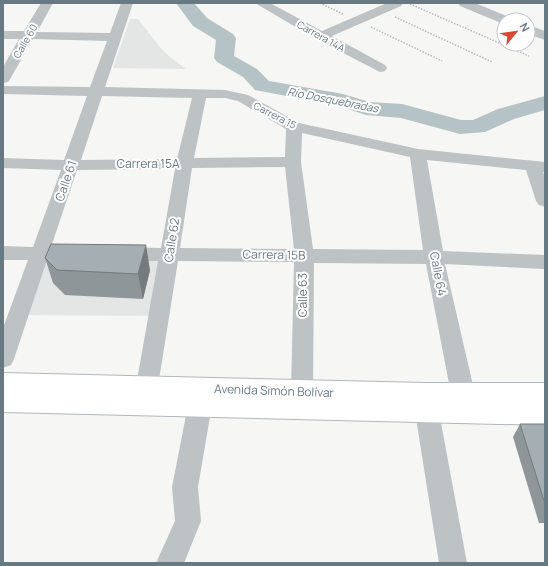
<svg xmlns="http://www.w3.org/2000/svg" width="548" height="566" viewBox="0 0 548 566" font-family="Manrope,sans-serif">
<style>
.built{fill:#e4e6e5}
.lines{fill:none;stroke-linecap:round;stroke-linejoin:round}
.river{fill:#b6c3c6;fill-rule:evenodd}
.major-casing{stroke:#b1b7ba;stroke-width:2}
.path{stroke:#b8bbbd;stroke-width:1.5;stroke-dasharray:1.5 1.5;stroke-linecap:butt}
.minor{fill:#bdc2c5;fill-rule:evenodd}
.major{fill:#fff;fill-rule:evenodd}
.wall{fill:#8e969a}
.shaded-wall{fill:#747a7d}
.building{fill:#a5aeb3;stroke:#747a7d}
.labels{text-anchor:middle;stroke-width:4;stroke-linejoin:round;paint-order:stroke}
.far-street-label{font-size:10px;fill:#677983;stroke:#fff}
.far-water-label{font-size:11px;font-style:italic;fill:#637a7f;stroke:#fff}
.street-label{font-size:12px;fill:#677983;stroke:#fff}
</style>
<rect width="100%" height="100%" fill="#f6f6f4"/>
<g class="built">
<polygon points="130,19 138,19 159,46 170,57 186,69 113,68"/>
<polygon points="41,253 170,254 160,316 20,315"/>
</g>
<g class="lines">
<polygon class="river" points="176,3 194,3 207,18 233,34 236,38 234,56 257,69 269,81 343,94 369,102 402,104 461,120 473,120 498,109 545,96 545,110 514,119 485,132 460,134 401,118 366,115 339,106 255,90 243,77 217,62 214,58 216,40 193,26"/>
<defs>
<polygon id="major" points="3,373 425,383 545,383 545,425 3,412"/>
</defs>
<use href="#major" class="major-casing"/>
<g class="path">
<polyline points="320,3 343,14"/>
<polyline points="410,4 529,56"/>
<polyline points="395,17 492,62"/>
<polyline points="371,27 442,61"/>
</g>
<g class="minor">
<path d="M41,3H53L37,32L110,33L121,3H133L105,87L225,90L248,95L299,123L418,149L545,162V172H543L545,177V207L539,205L536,201L526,170L427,160L443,251L545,255V269L445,264L475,394L471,401L463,404L455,401L451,394L426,264L314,263L313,391L310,398L302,401L294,398L291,391L294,262L178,261L158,386L155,393L147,395L139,393L136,386L158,261H121L114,259L111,254L114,249L121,247L161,248L175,169L77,170L51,247L80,249L83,254L80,259L73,261L47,260L14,359L11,365L3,368V328L28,260H3V246L33,247L61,170L3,168V158L64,160L87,96L3,94V86L90,87L107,41L33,39L10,79L8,82L3,83V67L19,39H3V31H24ZM102,96L192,98L177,159L81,160ZM206,98H225L238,101L286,129L285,157L194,158ZM302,133L410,157L423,250L313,249L301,162ZM285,167L294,249L180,248L192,168Z"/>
<polygon points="255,3 270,3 322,31 387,3 403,3 401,6 332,36 385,65 387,68 385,71 380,72 316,39"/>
<polygon points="458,3 475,3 509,17 511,20 504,20 504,24 501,23 460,6"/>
<polygon points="528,25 545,31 545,40 528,34"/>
<polygon points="200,395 208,398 212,405 198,487 201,521 184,563 156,563 175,521 172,487 188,405 192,398"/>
<polygon points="427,402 435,405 439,412 467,563 439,563 415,412 419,405"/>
</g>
<use href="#major" class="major"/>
</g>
<g class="wall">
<polygon points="45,258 150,270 143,299 65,295 53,283"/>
<polygon points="520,424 545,424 545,523 539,523 513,437"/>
</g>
<polygon class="shaded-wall" points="146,245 150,270 143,299 138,274"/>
<g class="building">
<polygon points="51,244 146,245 138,274 57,270 45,258"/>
<polygon points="520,424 545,424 545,504"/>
</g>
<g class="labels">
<g class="far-street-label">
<text transform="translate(321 36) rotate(29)" y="4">Carrera 14A</text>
<text transform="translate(25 41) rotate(-60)" y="4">Calle 60</text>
<text transform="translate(275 115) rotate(27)" y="4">Carrera 15</text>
</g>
<g class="far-water-label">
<text transform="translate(333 100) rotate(11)" y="4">Río Dosquebradas</text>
</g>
<g class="street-label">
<text x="148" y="168">Carrera 15A</text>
<text transform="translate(66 181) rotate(-71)" y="4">Calle 61</text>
<text transform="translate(172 240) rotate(-81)" y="4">Calle 62</text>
<text transform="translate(274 255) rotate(1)" y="4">Carrera 15B</text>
<text transform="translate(438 274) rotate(79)" y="4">Calle 64</text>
<text transform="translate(303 295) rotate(-90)" y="4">Calle 63</text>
<text transform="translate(274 391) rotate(2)" y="4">Avenida Simón Bolívar</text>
</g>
</g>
<rect width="548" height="566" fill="none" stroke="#677983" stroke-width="8"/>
<g transform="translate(516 32) rotate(61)"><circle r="19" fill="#ffffff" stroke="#c2c9cd"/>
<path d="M0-3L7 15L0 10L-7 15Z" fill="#d84832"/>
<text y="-6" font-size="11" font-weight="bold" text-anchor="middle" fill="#677983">N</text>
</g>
</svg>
